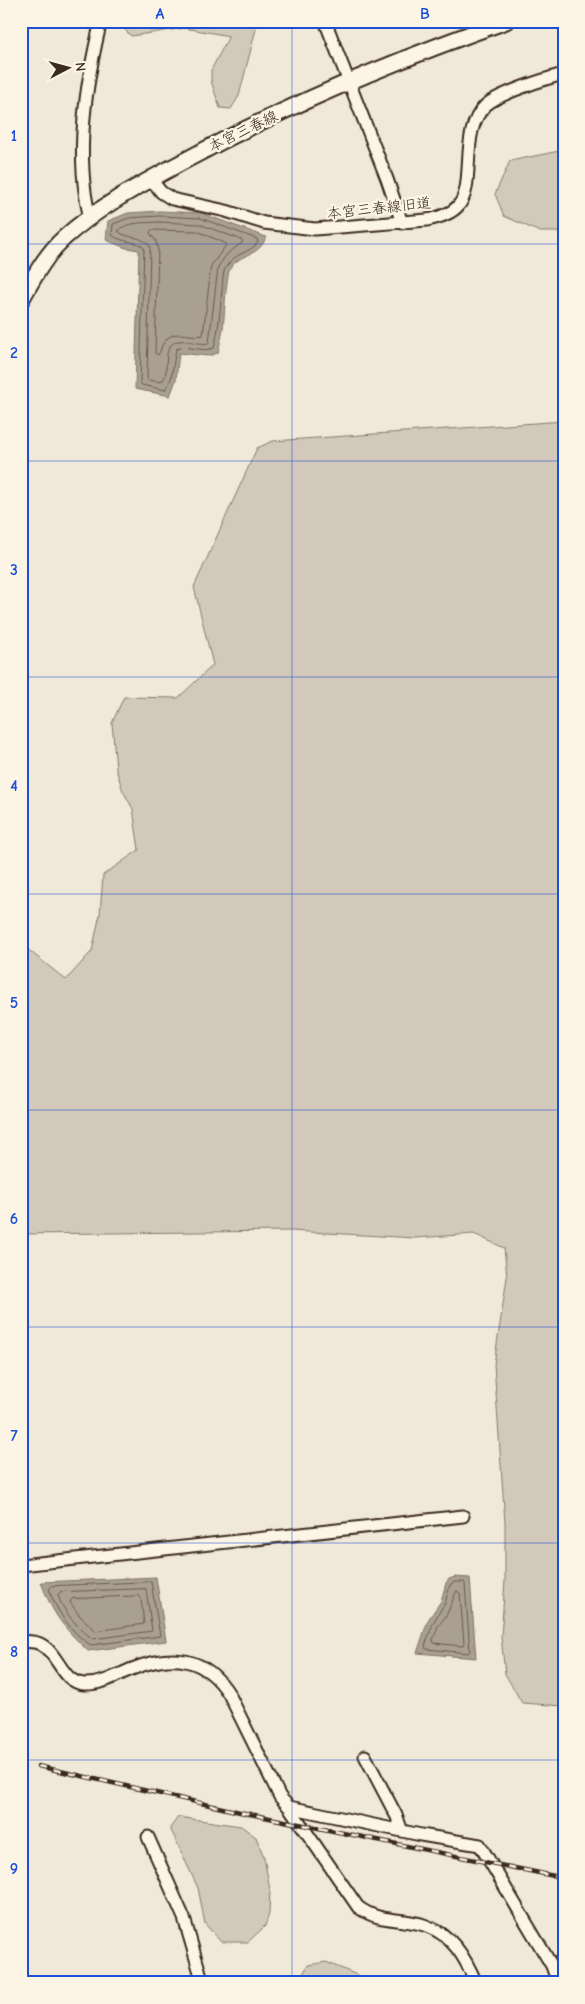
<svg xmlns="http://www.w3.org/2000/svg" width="585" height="2004" viewBox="0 0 585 2004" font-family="'Comic Neue','Klee One',sans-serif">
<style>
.green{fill:#d2c9ba;stroke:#867a6c}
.water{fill:#aaa091;stroke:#7e7163}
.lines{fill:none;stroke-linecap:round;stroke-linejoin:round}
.shore{stroke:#67594c;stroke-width:1}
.minor-casing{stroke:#3b2a1e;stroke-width:15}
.major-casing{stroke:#3b2a1e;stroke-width:19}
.minor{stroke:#fcf5e5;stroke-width:11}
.major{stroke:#fcf5e5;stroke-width:15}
.rail-casing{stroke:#3b2a1e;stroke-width:4.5}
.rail{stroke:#fcf5e5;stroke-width:2.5;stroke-dasharray:8;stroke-linecap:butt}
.grid{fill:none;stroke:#1d4ed8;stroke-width:1;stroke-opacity:0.55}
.labels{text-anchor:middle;stroke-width:4.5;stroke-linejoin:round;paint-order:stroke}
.street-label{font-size:15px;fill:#3b2a1e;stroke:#fcf5e5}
.neatline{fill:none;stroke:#1d4ed8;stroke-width:2}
.grid-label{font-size:16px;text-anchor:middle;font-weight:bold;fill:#1d4ed8}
</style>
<rect width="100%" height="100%" fill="#f0e9d9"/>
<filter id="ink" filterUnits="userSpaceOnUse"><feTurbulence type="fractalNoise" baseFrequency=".02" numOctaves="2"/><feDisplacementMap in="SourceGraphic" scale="10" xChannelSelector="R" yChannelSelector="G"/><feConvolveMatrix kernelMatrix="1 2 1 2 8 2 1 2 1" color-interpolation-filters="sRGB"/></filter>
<g filter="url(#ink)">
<g class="green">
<polygon points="120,21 258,21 239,96 231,109 220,108 211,81 211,70 229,36 185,28 131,36 122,27"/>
<polygon points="564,150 564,232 540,232 504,216 495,194 510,161"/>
<polygon points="564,421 564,1706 522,1703 505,1674 501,1637 505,1580 505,1523 494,1364 507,1277 504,1248 474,1234 415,1238 291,1231 21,1234 21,944 66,980 92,951 100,914 103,875 139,850 133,809 123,791 116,769 112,723 124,697 178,698 213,665 194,587 257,448 273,441"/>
<polygon points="178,1817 241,1826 256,1837 264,1857 270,1890 269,1914 265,1926 248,1942 221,1942 205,1924 198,1888 170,1828"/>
<polygon points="326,1962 364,1978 364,1983 298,1983 308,1965"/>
</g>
<g class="water">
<path d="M160,211L201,213L266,237C258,259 241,251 230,269C225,279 225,321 222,334C221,341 219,347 218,353L208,356L179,353L176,380L170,396L135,389L139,250L126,248L106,240L108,221L128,213Z"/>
<path d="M156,1577L166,1641L88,1651C63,1627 53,1615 41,1582Z"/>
<polygon points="455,1577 470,1578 476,1658 417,1653 428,1620 441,1601 446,1583 449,1579"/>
</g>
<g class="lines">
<g class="shore">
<path d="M160,216L200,218L257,239L258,242C251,253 235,252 226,267C222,273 223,283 222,290C220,310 219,329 214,348C202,353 188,344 176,349L171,379L165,390L142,385L140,383L144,248C138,240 121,243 112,235L113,224L129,218Z"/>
<path d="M160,222L199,224L242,240L243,242L227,254L218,267L209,343C198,346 180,335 171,345C162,355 171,374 161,382L148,380L147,378L150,247C143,234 127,240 118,231C127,221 147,223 160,222Z"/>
<path d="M152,230L197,231L227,244L211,266L203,335C190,338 175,328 165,341C161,345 161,351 158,355L155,353L158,250L156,241L150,233Z"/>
<path d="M151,1582L160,1636L91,1645C71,1633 56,1611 49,1589L52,1586Z"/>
<polygon points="455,1582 464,1582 465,1584 470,1651 468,1653 426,1649 425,1646 433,1623 445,1603 450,1585"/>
<path d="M146,1589L152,1631L93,1639C79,1629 63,1612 58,1595L60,1592Z"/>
<polygon points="457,1591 460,1593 464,1644 462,1646 434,1643 433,1640 438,1626 446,1616"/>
<polygon points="139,1596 141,1598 144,1624 96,1631 79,1615 70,1602 72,1599"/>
</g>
<defs>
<g id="minor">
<polyline points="325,21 387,179 402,223"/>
<path d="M151,179L161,192L172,199L226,211L264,223L315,229L427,220C437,218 451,214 458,206C477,186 458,131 486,105C498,94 547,78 564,74"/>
<path d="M90,218C74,155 86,83 101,21"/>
<polyline points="21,1565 463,1516"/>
<path d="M21,1641C27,1642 35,1641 40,1644C59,1653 61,1682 84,1684C101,1685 117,1675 132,1669C172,1653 205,1656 229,1694L280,1797L289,1807L358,1907C381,1924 400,1917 424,1925C452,1934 465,1957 476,1983"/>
<polyline points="365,1756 397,1817 401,1829"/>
<polyline points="289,1807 421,1835 480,1845 552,1966 558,1983"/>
<polyline points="148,1837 184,1918 203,1983"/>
</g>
<path id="major" d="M21,300C33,279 45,255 64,238C99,206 142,184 184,161C287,105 396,60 506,21"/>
</defs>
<use href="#minor" class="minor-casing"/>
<use href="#major" class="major-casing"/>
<use href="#minor" class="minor"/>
<use href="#major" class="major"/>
<defs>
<polyline id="rail" points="38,1766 240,1812 564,1878"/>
</defs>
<use href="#rail" class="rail-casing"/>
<use href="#rail" class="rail"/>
</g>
</g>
<path class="grid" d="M292,21V1983M21,244H564M21,461H564M21,677H564M21,894H564M21,1110H564M21,1327H564M21,1543H564M21,1760H564"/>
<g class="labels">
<g class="street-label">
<text transform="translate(243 131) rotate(-26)" y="5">本宮三春線</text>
<text transform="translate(379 208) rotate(-6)" y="5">本宮三春線旧道</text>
</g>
</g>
<rect width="585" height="2004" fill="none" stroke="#fcf5e5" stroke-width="55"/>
<g transform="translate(68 68) rotate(84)" stroke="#fcf5e5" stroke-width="4" paint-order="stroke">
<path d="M0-4L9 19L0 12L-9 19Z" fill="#3b2a1e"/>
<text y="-8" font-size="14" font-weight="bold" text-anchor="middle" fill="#3b2a1e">N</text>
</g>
<rect x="28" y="28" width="530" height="1948" class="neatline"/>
<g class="grid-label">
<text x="160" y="19">A</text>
<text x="425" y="19">B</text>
<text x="14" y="141">1</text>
<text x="14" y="358">2</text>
<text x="14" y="575">3</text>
<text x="14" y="791">4</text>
<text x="14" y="1008">5</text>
<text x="14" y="1224">6</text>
<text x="14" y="1441">7</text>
<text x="14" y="1657">8</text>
<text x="14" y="1874">9</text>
</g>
</svg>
